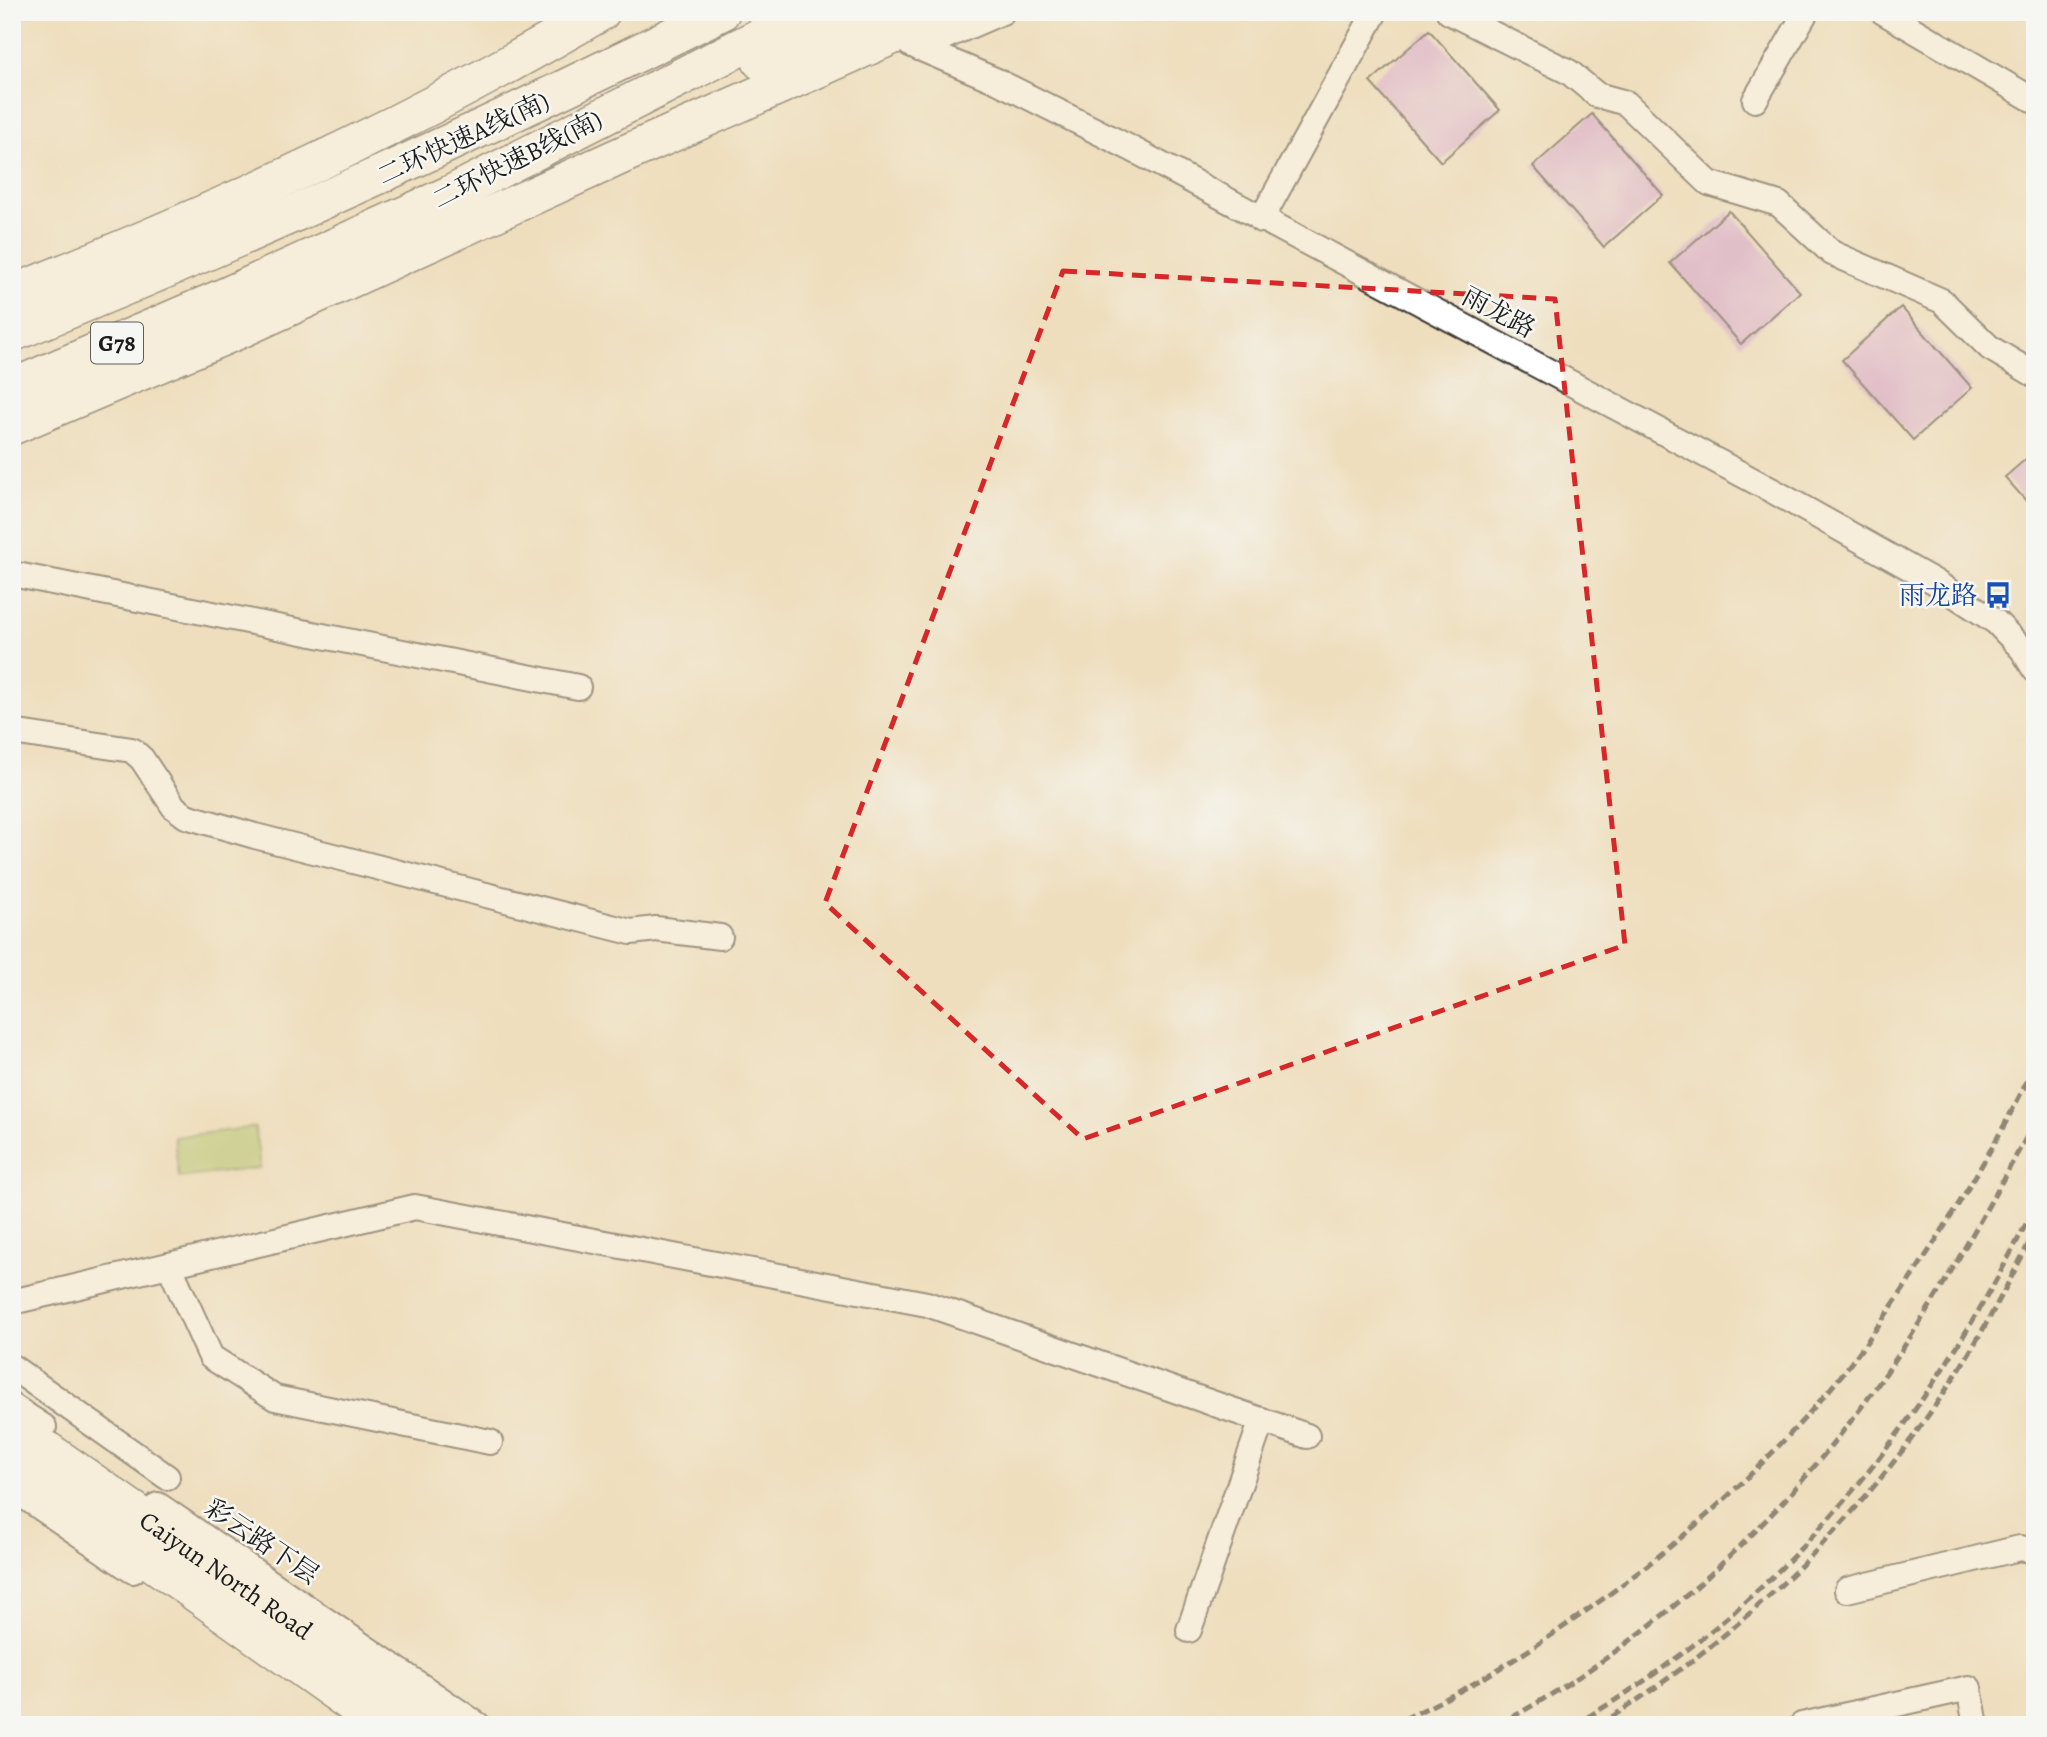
<svg xmlns="http://www.w3.org/2000/svg" width="2047" height="1737" viewBox="0 0 2047 1737" font-family="Alegreya,'Noto Serif SC',serif">
<style>
.green{fill:#abc267;stroke:#646f42;stroke-width:2}
.building{fill:#d199d8}
.lines{fill:none;stroke-linecap:round;stroke-linejoin:round}
.minor-casing{stroke:#3c3934;stroke-width:28}
.highway-casing{stroke:#3c3934;stroke-width:40}
.minor{stroke:#fff;stroke-width:24}
.highway{stroke:#fff;stroke-width:37}
.rail{stroke:#1c1c1c;stroke-width:5;stroke-dasharray:10 5;stroke-linecap:butt}
.marked{fill:none;stroke:#d62828;stroke-width:5;stroke-dasharray:14 9;stroke-linejoin:round}
.labels{text-anchor:middle;stroke-width:5;stroke-linejoin:round;paint-order:stroke}
.shield{fill:#f6f6f2;stroke:#5d5d5c;stroke-width:2}
.shield-label{font-size:24px;font-weight:bold;fill:#1c1c1c}
.street-label{font-size:26px;fill:#1c1c1c;stroke:#f6f6f2}
.transit-label{font-size:26px;fill:#164399;stroke:#f6f6f2;text-anchor:end}
</style>
<rect width="100%" height="100%" fill="#f6f6f2"/>
<filter id="ink" filterUnits="userSpaceOnUse"><feTurbulence type="fractalNoise" baseFrequency=".0143" numOctaves="2"/><feDisplacementMap in="SourceGraphic" scale="14" xChannelSelector="R" yChannelSelector="G"/><feConvolveMatrix kernelMatrix="1 2 1 2 8 2 1 2 1" color-interpolation-filters="sRGB"/></filter>
<filter id="wash" filterUnits="userSpaceOnUse"><feTurbulence type="fractalNoise" baseFrequency=".00686" numOctaves="4" result="noise"/><feDisplacementMap in="SourceGraphic" scale="28" xChannelSelector="R" yChannelSelector="G"/><feGaussianBlur stdDeviation="1.57" result="paint"/><feColorMatrix in="noise" values="0 0 0 0 0 0 0 0 0 0 0 0 0 0 0 0 0 1.4 0 .05"/><feComposite in="paint" operator="in"/></filter>
<g filter="url(#wash)">
<rect width="100%" height="100%" fill="#eedebd"/>
<polygon class="green" points="255,1127 260,1168 179,1178 174,1137"/>
<g id="blocks">
<g class="building">
<polygon points="1429,30 1500,110 1441,162 1370,82"/>
<polygon points="1592,114 1663,195 1604,247 1533,166"/>
<polygon points="1729,211 1800,292 1741,344 1670,263"/>
<polygon points="1901,307 1972,388 1913,440 1842,360"/>
<polygon points="2035,451 2035,511 2005,477"/>
</g>
</g>
</g>
<g filter="url(#ink)">
<use href="#blocks" fill-opacity="0" stroke="#3c3934" stroke-width="2"/>
<g class="lines">
<defs>
<g id="minor">
<polyline points="1449,12 1569,72 1597,95 1626,103 1709,183 1779,204 1832,253 1942,301 1990,348 2035,375"/>
<polyline points="1883,12 2035,101"/>
<polyline points="910,44 997,81 1130,148 1773,491 1935,582 1996,622 2022,649 2035,670"/>
<polyline points="919,48 1002,12"/>
<polyline points="1755,100 1806,12"/>
<polyline points="1261,220 1375,12"/>
<polyline points="12,574 578,687"/>
<polyline points="12,732 132,750 142,759 174,807 186,816 255,836 631,932 656,929 720,937"/>
<polyline points="169,1265 211,1357 275,1398 490,1442"/>
<polyline points="12,1302 415,1207 927,1304 1307,1436"/>
<polyline points="12,1367 167,1477"/>
<polyline points="12,1406 44,1427"/>
<polyline points="12,1488 133,1571"/>
<polyline points="158,1505 478,1725"/>
<polyline points="1847,1590 2020,1548 2035,1551"/>
<polyline points="1189,1630 1262,1420"/>
<polyline points="1802,1725 1969,1688 1976,1725"/>
</g>
<g id="highway">
<polyline points="761,61 876,12"/>
<path d="M12,294C127,248 242,199 353,145C437,104 520,59 601,12"/>
<path d="M12,333C253,236 488,128 721,12"/>
<polyline points="12,388 222,298 449,195 809,12"/>
<polyline points="12,426 241,329 618,157 946,12"/>
<path id="s1" d="M12,1426L441,1725"/>
<polyline points="12,1466 45,1486 382,1725"/>
</g>
</defs>
<use href="#minor" class="minor-casing"/>
<use href="#highway" class="highway-casing"/>
<use href="#minor" class="minor"/>
<use href="#highway" class="highway"/>
<g class="rail">
<path d="M1390,1725C1460,1695 1525,1655 1586,1611C1671,1551 1750,1481 1818,1403C1851,1366 1879,1325 1907,1284C1954,1214 1998,1142 2035,1065"/>
<path d="M1498,1725C1671,1632 1811,1493 1916,1328C1959,1262 1996,1191 2035,1122"/>
<path d="M1574,1725C1787,1603 1927,1423 2035,1206"/>
<path d="M1599,1725C1730,1643 1844,1537 1932,1410C1972,1354 2004,1292 2035,1231"/>
</g>
</g>
</g>
<path d="M0 0H2047V1737H0ZM1063,271L1555,299L1625,945L1083,1139L825,903Z" fill="#eedebd" fill-opacity=".55" fill-rule="evenodd"/>
<path class="marked" d="M1063,271L1555,299L1625,945L1083,1139L825,903Z"/>
<defs>
<symbol id="bus-bare" viewBox="-9 -9 18 18"><path d="M-5-6H5V4H4V6H2V4H-2V6H-4V4H-5ZM-3.5-4V0h7V-4ZM-3.5 1.2v1.5H-2V1.2ZM2 1.2v1.5H3.5V1.2Z" fill="#1a4fb4" stroke="#f6f6f2" stroke-width="2.5" paint-order="stroke"/></symbol>
</defs>
<g fill-rule="evenodd">
<use href="#bus-bare" x="1979" y="576" width="38" height="38"/>
</g>
<g class="labels">
<rect class="shield" x="91" y="322.5" width="52" height="41" rx="5"/>
<g class="shield-label">
<text x="117" y="351">G78</text>
</g>
<g class="street-label">
<text transform="translate(463 138) rotate(-25)" y="9">二环快速A线(南)</text>
<text transform="translate(517 159) rotate(-27)" y="9">二环快速B线(南)</text>
<text transform="translate(1499 312) rotate(28)" y="9">雨龙路</text>
<text transform="translate(262 1541) rotate(34)" y="9">彩云路下层</text>
<text dy="9" stroke="none"><textPath href="#s1" startOffset="261">Caiyun North Road</textPath></text>
</g>
<g class="transit-label">
<text x="1977" y="604">雨龙路</text>
</g>
</g>
<rect width="2047" height="1737" fill="none" stroke="#f6f6f2" stroke-width="42"/>
</svg>
